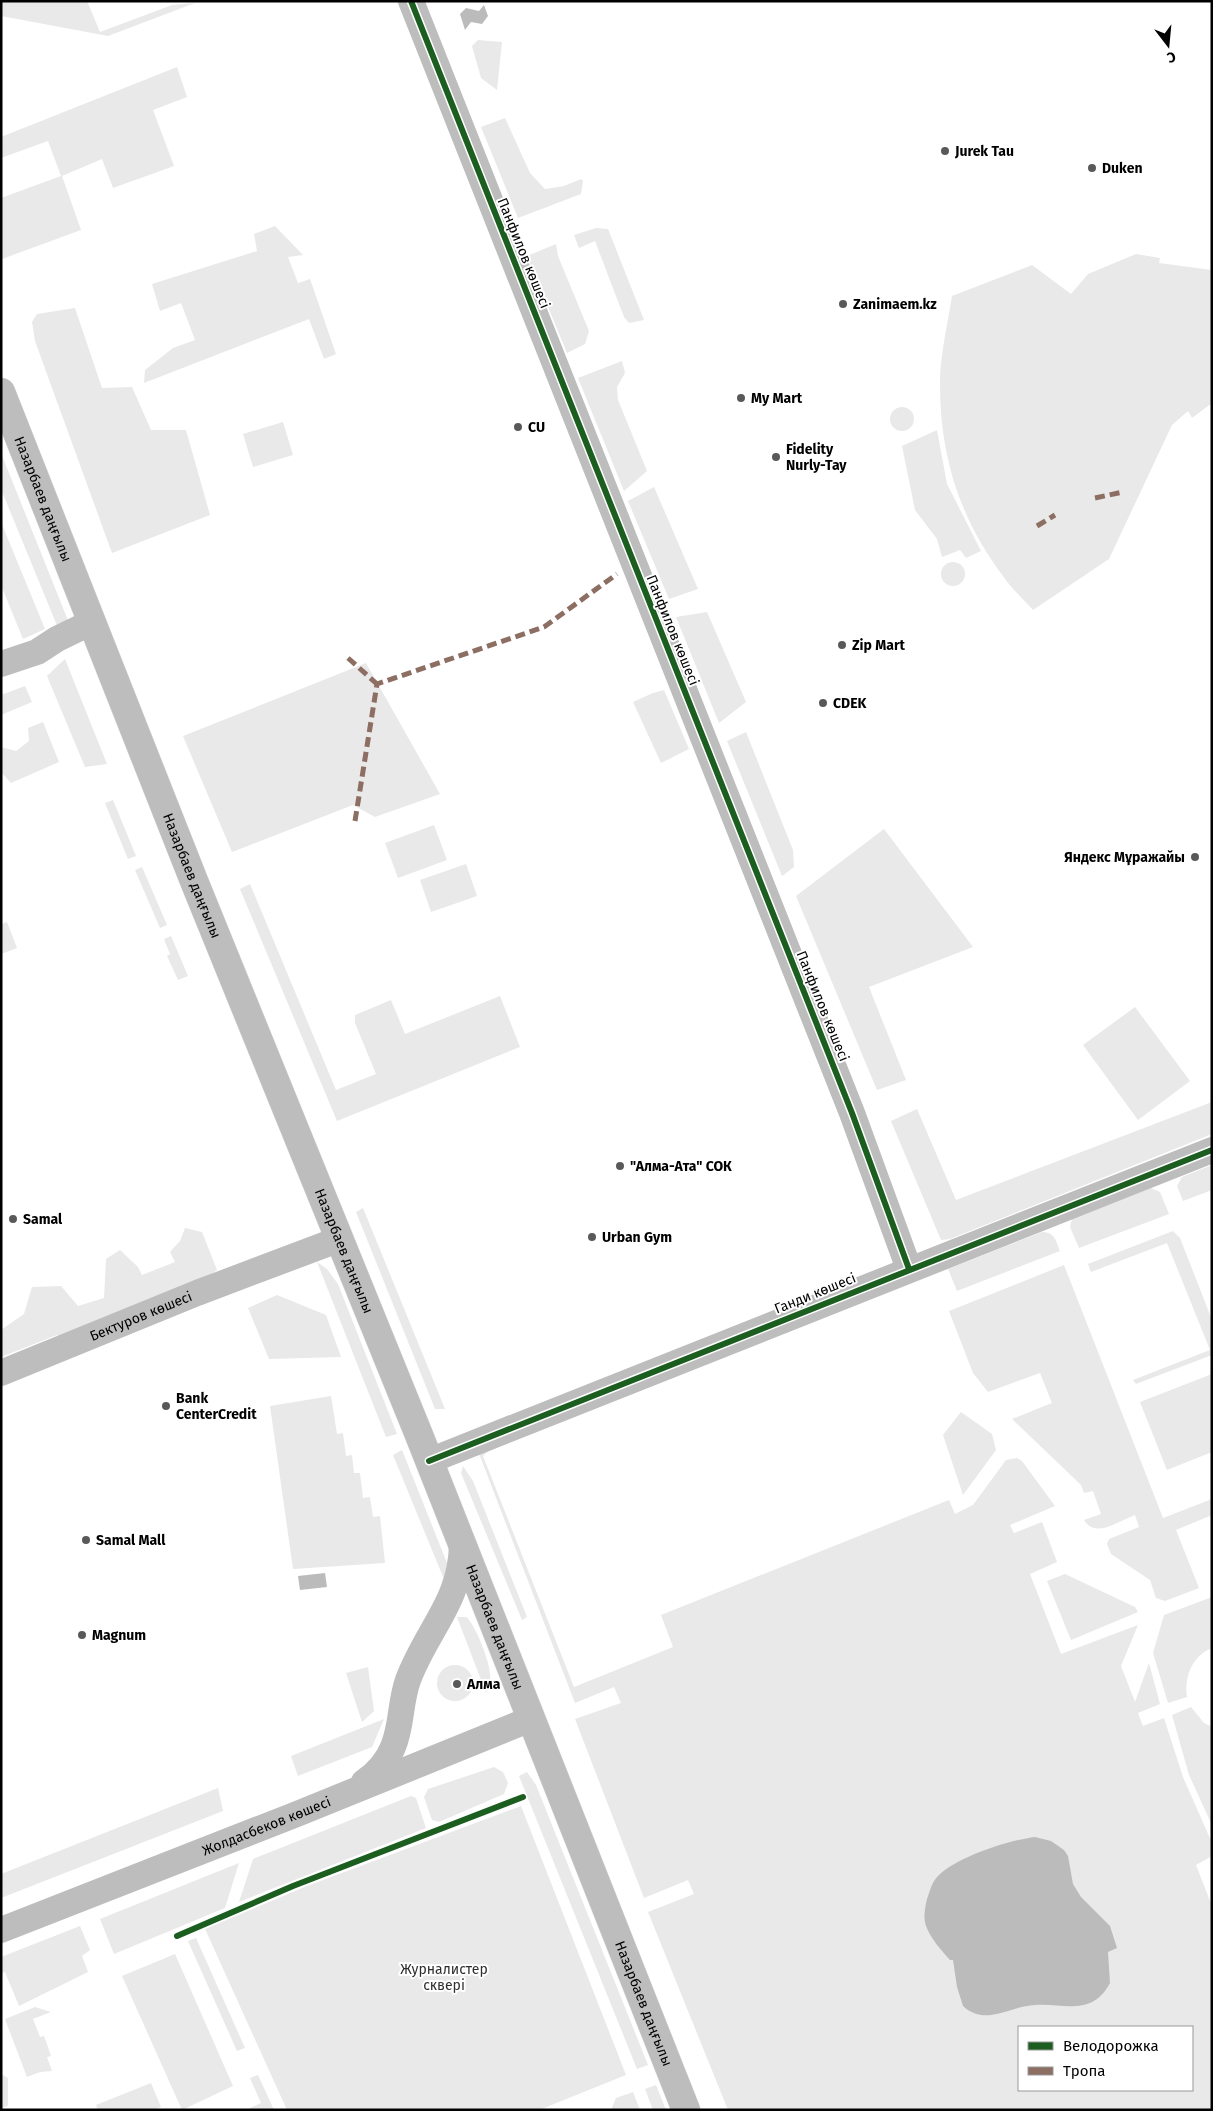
<svg xmlns="http://www.w3.org/2000/svg" width="1213" height="2111" viewBox="0 0 1213 2111" font-family="'Fira Sans',sans-serif">
	<style>
		.green { fill: #e9e9e9; fill-rule: evenodd }
		.water { fill: #bbb }
		.lines { fill: none; stroke-linecap: round; stroke-linejoin: round }
		.major-casing { stroke: #dbdbdb; stroke-width: 29 }
		.minor { stroke: #bdbdbd; stroke-width: 26 }
		.major { stroke: #bdbdbd; stroke-width: 28 }
		.quiet { stroke: #8d6e63; stroke-width: 5; stroke-dasharray: 10 5; stroke-linecap: butt }
		.cycleway-casing { stroke: #fff; stroke-width: 9 }
		.cycleway { stroke: #1b5e20; stroke-width: 6 }
		.poi-dot { fill: #595959; stroke: #fff; stroke-width: 2 }
		.labels { text-anchor: middle; stroke-width: 4; stroke-linejoin: round; paint-order: stroke }
		.poi-label { font-size: 14px; font-weight: bold; fill: #000; stroke: #fff; text-anchor: start }
		.street-label { font-size: 14px; fill: #000; stroke: #fff }
		.park-label { font-size: 14px; fill: #2e2e2e; stroke: #fff }
	</style>
	<rect width="100%" height="100%" fill="#fff"/>
	<g class="green">
		<path d="M1,1H87L100,32L172,5L195,3L108,36L1,16Z"/>
		<path d="M478,40L502,42L497,90L481,78L472,46Z"/>
		<path d="M177,67L187,97L153,110L174,166L113,188L102,159L62,176L81,230L2,259L1,198L61,176L48,141L1,158V137Z"/>
		<path d="M505,118L530,173L545,189L564,186L581,179L583,181L581,194L518,218L481,127Z"/>
		<path d="M275,226L303,255L288,257L298,283L310,279L336,354L324,359L309,319L144,383L145,370L173,348L195,340L181,303L160,311L152,284L257,251L254,234Z"/>
		<path d="M596,228L608,229L644,320L629,323L624,317L595,241L579,248L574,235Z"/>
		<path d="M556,244L558,256L589,331L585,344L567,353L527,256Z"/>
		<path d="M1136,254L1160,258L1159,263L1212,270V403L1192,418L1188,411L1172,425L1109,559L1033,610C1023,599 1011,588 1003,576C958,516 939,453 940,378C941,351 948,322 952,296L1032,265L1071,294L1088,274Z"/>
		<path d="M75,308L102,388L132,387L151,430H186L210,515L112,553L35,341L32,322L37,314Z"/>
		<path d="M622,361L625,373L617,387L618,400L647,471L624,491L578,378Z"/>
		<circle cx="902" cy="419" r="12"/>
		<path d="M283,422L293,455L253,467L243,434Z"/>
		<path d="M937,430L947,484L981,551L966,558L960,550L942,557L937,539L915,510L902,446Z"/>
		<path d="M1,453L69,623L58,628L1,489Z"/>
		<path d="M654,487L698,589L669,599L628,501Z"/>
		<path d="M1,522L45,629L23,639L1,585Z"/>
		<circle cx="953" cy="574" r="12"/>
		<path d="M707,612L746,702L719,723L676,617Z"/>
		<path d="M65,659L107,764L85,767L47,676Z"/>
		<path d="M366,663L440,794L375,817L353,805L232,852L183,736Z"/>
		<path d="M25,686L32,702L1,715V695Z"/>
		<path d="M664,690L689,749L661,763L633,702L653,693Z"/>
		<path d="M43,722L59,762L11,783L1,772V747L16,751L29,741L28,728Z"/>
		<path d="M746,732L793,850L794,867L782,876L727,741Z"/>
		<path d="M113,800L136,856L128,859L105,803Z"/>
		<path d="M434,825L447,860L398,878L385,843Z"/>
		<path d="M884,829L973,947L869,987L906,1080L877,1090L796,896Z"/>
		<path d="M466,864L477,896L431,912L420,880Z"/>
		<path d="M142,867L167,925L160,928L135,870Z"/>
		<path d="M250,884L336,1090L376,1074L355,1023V1015L391,1000L405,1034L500,996L520,1047L337,1121L240,889Z"/>
		<path d="M7,922L17,948L1,954V924Z"/>
		<path d="M171,936L188,976L178,980L167,956L170,954L164,939Z"/>
		<path d="M1135,1007L1190,1081L1138,1120L1083,1045Z"/>
		<path d="M1212,1102V1134L950,1239L941,1240L891,1121L917,1109L956,1200Z"/>
		<path d="M1212,1165V1190L1183,1201L1177,1186L1182,1177Z"/>
		<path d="M1151,1188L1160,1192L1169,1214L1079,1248L1070,1227L1072,1219Z"/>
		<path d="M363,1208L445,1409H435L356,1212Z"/>
		<path d="M185,1228L202,1232L217,1270L205,1279L64,1340L57,1335L1,1357V1330L24,1314L32,1287L61,1286L78,1306L104,1298L106,1259L120,1250L138,1267L142,1275L175,1262L170,1252L180,1241Z"/>
		<path d="M1173,1231L1180,1238L1212,1320V1355L1136,1384L1133,1380L1210,1350L1167,1243L1091,1272L1088,1264Z"/>
		<path d="M1042,1232C1055,1232 1056,1241 1060,1251L957,1291L948,1269Z"/>
		<path d="M317,1262L327,1269L338,1284L397,1434L386,1437Z"/>
		<path d="M1064,1265L1163,1518L1212,1499V1515L1176,1530L1199,1588L1165,1601L1156,1598L1150,1580L1111,1554L1107,1544L1109,1539L1139,1527L1135,1515C1119,1521 1095,1539 1084,1520L1101,1514L1093,1491L1084,1493L1081,1485L1012,1419L1052,1403L1040,1373L988,1392L973,1373L949,1311Z"/>
		<path d="M277,1295L326,1315L341,1357L269,1359L248,1308Z"/>
		<path d="M1212,1374V1452L1167,1470L1140,1402Z"/>
		<path d="M331,1396L337,1434L343,1433L346,1456L352,1455L354,1473H360L363,1498L370,1497L373,1517L380,1516L385,1563L293,1569L270,1406Z"/>
		<path d="M961,1412L992,1434L996,1450L963,1495L943,1435Z"/>
		<path d="M498,1442L483,1456L574,1687L673,1647L661,1615L949,1500L955,1514L973,1505L1006,1460L1017,1458L1022,1461L1055,1506L1010,1525L1014,1533L1042,1522L1057,1562L1030,1574L1061,1654L1138,1625L1121,1666L1135,1702L1149,1663L1160,1704L1138,1713L1143,1726L1164,1718L1183,1777L1212,1843V1856L1196,1865L1212,1906V2110H728L648,1912L694,1894L688,1880L644,1898L575,1719L621,1703L614,1687L575,1703L478,1451ZM1019,2027H1192V2090H1019Z"/>
		<path d="M402,1450L447,1563L446,1584L393,1455Z"/>
		<path d="M463,1466L473,1481L527,1617L522,1620L461,1473Z"/>
		<path d="M1065,1574L1135,1607L1138,1612L1071,1640L1047,1581Z"/>
		<path d="M1212,1597V1648C1192,1656 1184,1677 1187,1697L1168,1703L1153,1653L1164,1615Z"/>
		<path d="M457,1617H466C475,1623 490,1663 490,1674C491,1681 489,1687 486,1693Z"/>
		<circle cx="455" cy="1683" r="18"/>
		<path d="M368,1667L374,1711L362,1722L346,1673Z"/>
		<path d="M1191,1707L1204,1723L1212,1727V1825L1189,1775L1172,1715Z"/>
		<path d="M384,1719L372,1747L298,1776L291,1756Z"/>
		<path d="M494,1767L503,1772L508,1783L504,1794L439,1822L432,1820L424,1797L428,1789Z"/>
		<path d="M527,1772L536,1785L648,2065L637,2069L519,1776Z"/>
		<path d="M218,1788L223,1811L1,1898V1874Z"/>
		<path d="M411,1796L416,1798L426,1828L239,1902L253,1859Z"/>
		<path d="M521,1806L626,2075L539,2110H287L205,1929L307,1886Z"/>
		<path d="M239,1863L225,1908L114,1954L100,1919Z"/>
		<path d="M80,1926L90,1950L82,1956L88,1972L19,2006L5,1972L1,1973V1957Z"/>
		<path d="M196,1938L245,2048L237,2051L188,1941Z"/>
		<path d="M175,1954L233,2086L182,2110L122,1976Z"/>
		<path d="M35,2007L51,2012L33,2019L40,2037L44,2036L51,2056L47,2057L52,2071L40,2072L27,2077L5,2019Z"/>
		<path d="M1,2074L8,2078V2106L1,2108Z"/>
		<path d="M258,2075L274,2110H246L261,2103L250,2078Z"/>
		<path d="M151,2083L161,2107L154,2110H98L96,2105Z"/>
		<path d="M656,2085L666,2110H653L645,2089Z"/>
		<path d="M633,2092L640,2110H611L616,2098Z"/>
	</g>
	<g class="water">
		<path d="M484,5L488,16L482,24L471,22L465,30L460,14L466,8L479,11Z"/>
		<path d="M325,1573L327,1587L300,1590L298,1576Z"/>
		<path d="M1035,1837L1051,1841L1064,1850L1068,1856L1073,1884L1081,1897L1110,1926L1117,1948L1108,1952L1110,1983C1092,2017 1064,2003 1035,2005C1009,2006 986,2027 963,2006L957,1987L953,1960H950C941,1950 931,1939 926,1926C923,1917 925,1908 927,1899C930,1891 932,1881 939,1875C958,1857 1009,1840 1035,1837Z"/>
	</g>
	<g class="lines">
		<g class="major-casing">
			<g id="major">
				<path id="s3" d="M1,392L194,881L419,1435L686,2110"/>
			</g>
		</g>
		<g class="minor">
			<path d="M411,1L852,1113L909,1269"/>
			<path d="M1,664L37,652L57,639L92,622"/>
			<path id="s1" d="M1,1373L197,1293L340,1239"/>
			<path d="M429,1461L1212,1150"/>
			<path d="M364,1782C377,1773 387,1762 393,1747C402,1726 400,1702 408,1680C427,1629 461,1602 462,1544"/>
			<path id="s2" d="M1,1930L297,1814L531,1719"/>
		</g>
		<use href="#major" class="major"/>
		<g class="quiet">
			<path d="M1095,498L1123,492"/>
			<path d="M1037,526L1055,515"/>
			<path d="M348,658L377,684"/>
			<path d="M355,821L377,684L544,627L617,574"/>
		</g>
		<g class="cycleway-casing">
			<g id="cycleway">
				<path d="M411,1L852,1113L909,1269"/>
				<path d="M429,1461L1212,1150"/>
				<path d="M177,1936L293,1886L523,1797"/>
			</g>
		</g>
		<use href="#cycleway" class="cycleway"/>
	</g>
	<g class="poi-dot">
		<circle cx="945" cy="151" r="5"/>
		<circle cx="1092" cy="168" r="5"/>
		<circle cx="843" cy="304" r="5"/>
		<circle cx="741" cy="398" r="5"/>
		<circle cx="518" cy="427" r="5"/>
		<circle cx="776" cy="457" r="5"/>
		<circle cx="842" cy="645" r="5"/>
		<circle cx="823" cy="703" r="5"/>
		<circle cx="1195" cy="857" r="5"/>
		<circle cx="620" cy="1166" r="5"/>
		<circle cx="13" cy="1219" r="5"/>
		<circle cx="592" cy="1237" r="5"/>
		<circle cx="166" cy="1406" r="5"/>
		<circle cx="86" cy="1540" r="5"/>
		<circle cx="82" cy="1635" r="5"/>
		<circle cx="457" cy="1684" r="5"/>
	</g>
	<g class="labels">
		<g class="poi-label">
			<text x="955" y="156">Jurek Tau</text>
			<text x="1102" y="173">Duken</text>
			<text x="853" y="309">Zanimaem.kz</text>
			<text x="751" y="403">My Mart</text>
			<text x="528" y="432">CU</text>
			<text x="786" y="454">Fidelity<tspan x="786" dy="16">Nurly-Tay</tspan></text>
			<text x="852" y="650">Zip Mart</text>
			<text x="833" y="708">CDEK</text>
			<text x="1185" y="862" text-anchor="end">Яндекс Мұражайы</text>
			<text x="630" y="1171">"Алма-Ата" СОК</text>
			<text x="23" y="1224">Samal</text>
			<text x="602" y="1242">Urban Gym</text>
			<text x="176" y="1403">Bank<tspan x="176" dy="16">CenterCredit</tspan></text>
			<text x="96" y="1545">Samal Mall</text>
			<text x="92" y="1640">Magnum</text>
			<text x="467" y="1689">Алма</text>
		</g>
		<g class="street-label">
			<text transform="translate(524 253) rotate(68)" y="5">Панфилов көшесі</text>
			<text dy="5" stroke="none"><textPath href="#s3" startOffset="115">Назарбаев даңғылы</textPath></text>
			<text transform="translate(673 630) rotate(68)" y="5">Панфилов көшесі</text>
			<text dy="5" stroke="none"><textPath href="#s3" startOffset="520">Назарбаев даңғылы</textPath></text>
			<text transform="translate(823 1006) rotate(68)" y="5">Панфилов көшесі</text>
			<text dy="5" stroke="none"><textPath href="#s3" startOffset="925">Назарбаев даңғылы</textPath></text>
			<text transform="translate(815 1293) rotate(-22)" y="5">Ганди көшесі</text>
			<text dy="5" stroke="none"><textPath href="#s1" startOffset="151">Бектуров көшесі</textPath></text>
			<text dy="5" stroke="none"><textPath href="#s3" startOffset="1330">Назарбаев даңғылы</textPath></text>
			<text dy="5" stroke="none"><textPath href="#s2" startOffset="285">Жолдасбеков көшесі</textPath></text>
			<text dy="5" stroke="none"><textPath href="#s3" startOffset="1735">Назарбаев даңғылы</textPath></text>
		</g>
		<g class="park-label">
			<text x="444" y="1974">Журналиcтер<tspan x="444" dy="16">сквері</tspan></text>
		</g>
	</g>
	<rect width="1213" height="2111" fill="none" stroke="#000000" stroke-width="5"/>
	<rect x="1018" y="2026" width="175" height="65" fill="#ffffff" stroke="#999999"/>
	<rect x="1028" y="2042" width="25" height="8" fill="#1b5e20" stroke="#999999"/>
	<text x="1063" y="2051" font-size="15" fill="#000000">Велодорожка</text>
	<rect x="1028" y="2067" width="25" height="8" fill="#8d6e63" stroke="#999999"/>
	<text x="1063" y="2076" font-size="15" fill="#000000">Тропа</text>
	<g transform="translate(1168 45) rotate(164)" stroke="#ffffff" stroke-width="4" paint-order="stroke">
	<path d="M0-4L9 19L0 12L-9 19Z" fill="#000000"/>
	<text y="-8" font-size="14" font-weight="bold" text-anchor="middle" fill="#000000">С</text>
	</g>
</svg>
